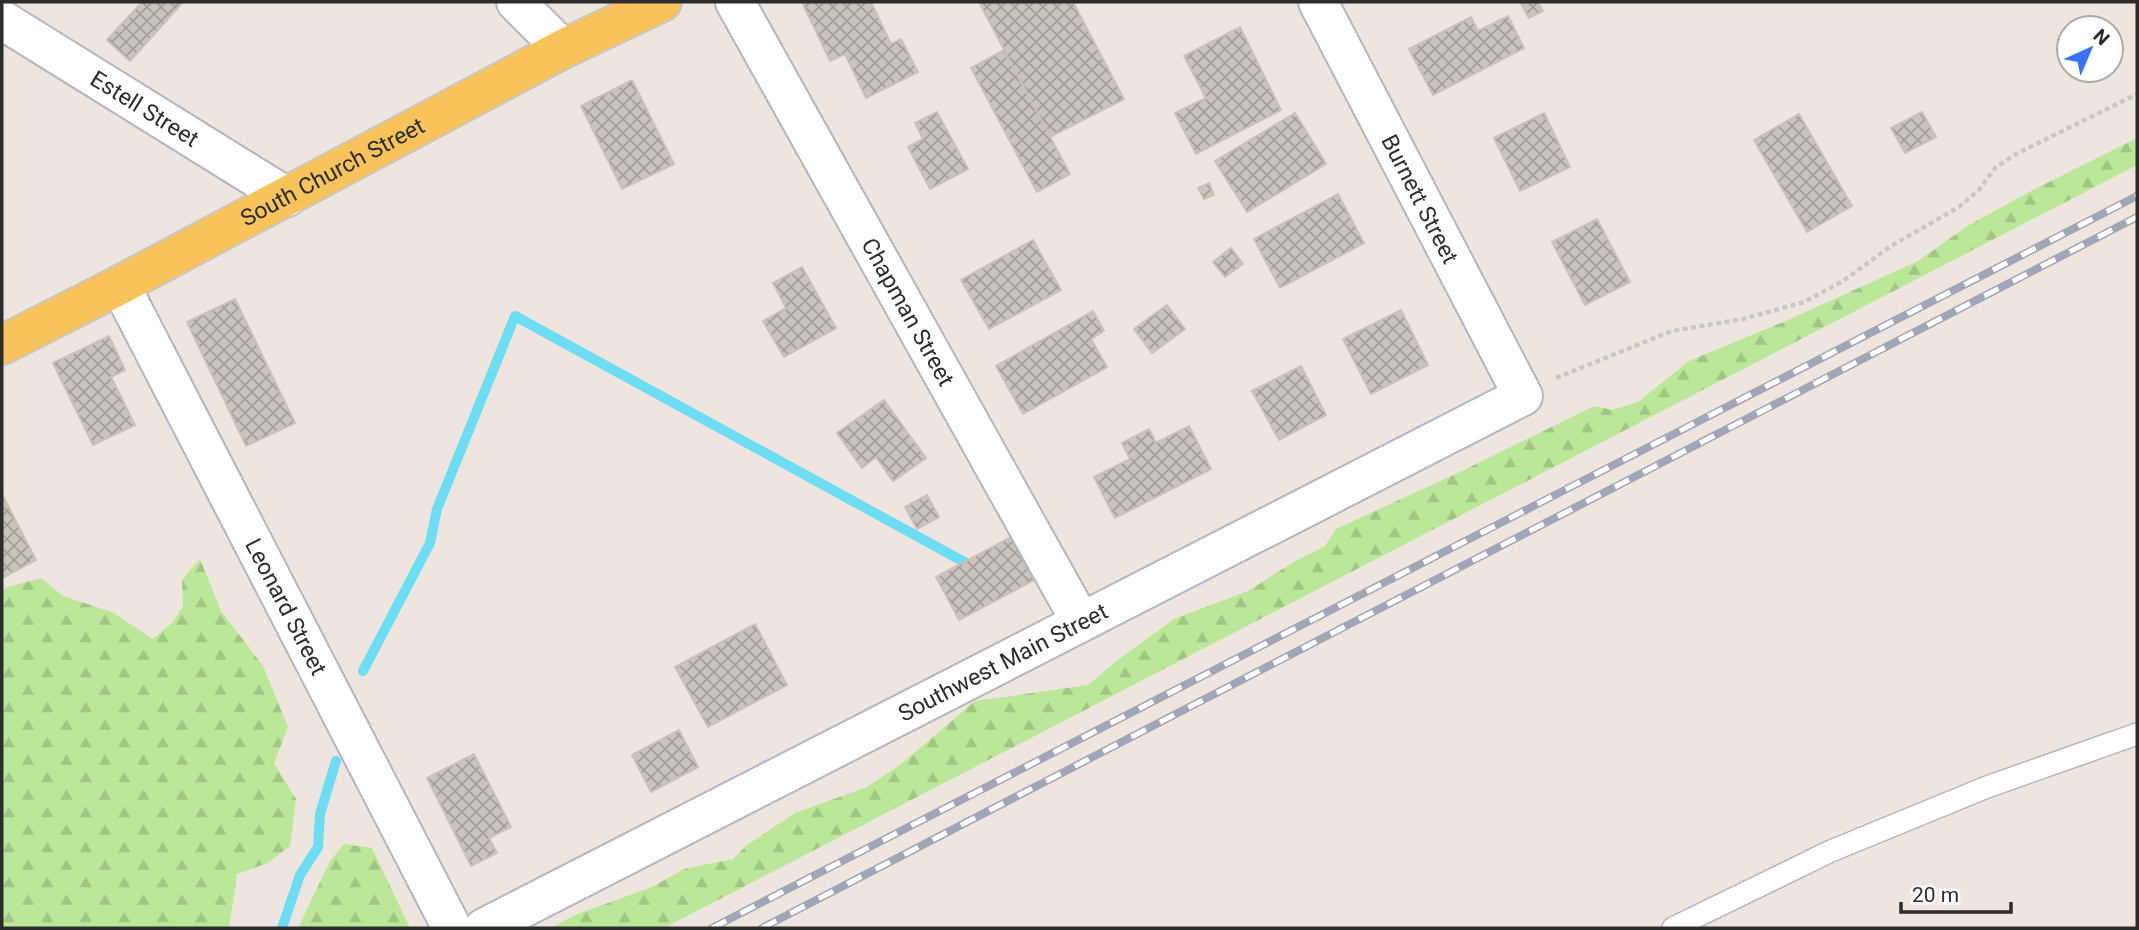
<svg xmlns="http://www.w3.org/2000/svg" width="2139" height="930" viewBox="0 0 2139 930" font-family="Roboto,sans-serif">
	<style>
		.forest { fill: url(#forest-firs) }
		.lines { fill: none; stroke-linecap: round; stroke-linejoin: round }
		.stream { stroke: #6dddf4; stroke-width: 10 }
		.building { fill: url(#building-cross-hatch); stroke: #cac1b7; stroke-width: 2 }
		.lane-casing { stroke: #b2b6c0; stroke-width: 24 }
		.street-casing { stroke: #b2b6c0; stroke-width: 42 }
		.primary-casing { stroke: #c8c8c8; stroke-width: 42 }
		.path { stroke: #c8c8c8; stroke-width: 4.5; stroke-dasharray: 5 3.5; stroke-linecap: butt }
		.lane { stroke: #fff; stroke-width: 21 }
		.street { stroke: #fff; stroke-width: 38 }
		.primary { stroke: #f7c35a; stroke-width: 38 }
		.rail-casing { stroke: #a0a6b7; stroke-width: 8 }
		.rail { stroke: #fff; stroke-width: 5; stroke-dasharray: 16; stroke-linecap: butt }
		.labels { text-anchor: middle; stroke-width: 7; stroke-linejoin: round; paint-order: stroke }
		.street-label { font-size: 23px; fill: #2c2c2c; stroke: #fff }
	</style>
	<defs>
		<pattern id="forest-firs" width="22" height="20" patternUnits="userSpaceOnUse" patternTransform="scale(1.75)"><rect width="22" height="20" fill="#bbe798"/><path d="M5 1l3.5 6h-7zM16 11l3.5 6h-7z" fill="#a1c683"/></pattern>
		<pattern id="building-cross-hatch" width="8" height="8" patternUnits="userSpaceOnUse" patternTransform="scale(1.75)"><rect width="8" height="8" fill="#c9c4bc"/><path d="M0 0l8 8M0 8l8-8" fill="none" stroke="#a39f99"/></pattern>
	</defs>
	<rect width="100%" height="100%" fill="#eee6de"/>
	<g class="forest">
		<path d="M2137,138V165L664,928H551L575,915L652,887L684,869L733,859L747,845L795,813L867,787L900,765L975,701L1088,685L1118,660L1174,619L1248,591L1297,560L1325,546L1336,529L1464,470L1594,406L1612,410L1638,402L1689,361L1788,320L1918,261L1969,225L2033,190Z"/>
		<path d="M200,559L221,611L263,666L288,727L274,763L296,799L290,846L268,863L237,874L229,928H2V591L8,587L41,578L63,596L112,612L153,639L172,623L183,606L182,580Z"/>
		<path d="M344,844L372,848L410,928H298L330,861Z"/>
	</g>
	<g class="lines">
		<g class="stream">
			<path d="M363,671L430,543L437,509L515,316L977,569"/>
			<path d="M282,928L300,875L318,847L320,814L336,761"/>
		</g>
	</g>
	<g class="building">
		<path d="M142,2H183L130,61L107,40Z"/>
		<path d="M802,2H871L891,44L901,39L918,72L866,98L845,54L830,61Z"/>
		<path d="M979,2H1073L1124,99L1050,137Z"/>
		<path d="M1520,2H1538L1543,11L1529,18Z"/>
		<path d="M1508,16L1524,48L1433,95L1409,49L1471,17L1478,31Z"/>
		<path d="M1240,27L1281,110L1196,154L1175,113L1206,98L1184,56Z"/>
		<path d="M1004,50L1070,174L1037,192L971,68Z"/>
		<path d="M632,80L674,164L622,189L581,106Z"/>
		<path d="M937,112L968,169L930,189L908,147L923,139L915,123Z"/>
		<path d="M1922,112L1936,137L1905,153L1891,128Z"/>
		<path d="M1295,113L1326,164L1247,212L1215,161Z"/>
		<path d="M1544,113L1570,167L1520,191L1494,138Z"/>
		<path d="M1799,114L1852,206L1807,232L1754,140Z"/>
		<path d="M1209,183L1214,195L1204,199L1198,188Z"/>
		<path d="M1338,194L1364,243L1280,288L1254,239Z"/>
		<path d="M1597,219L1630,282L1585,305L1552,242Z"/>
		<path d="M1033,240L1061,290L989,329L961,280Z"/>
		<path d="M1231,248L1243,264L1225,277L1213,262Z"/>
		<path d="M802,267L836,328L784,357L763,321L786,308L773,283Z"/>
		<path d="M235,299L295,423L246,446L187,322Z"/>
		<path d="M1167,305L1185,329L1152,353L1134,329Z"/>
		<path d="M1401,310L1428,365L1371,394L1343,339Z"/>
		<path d="M1093,311L1104,331L1091,339L1107,367L1023,414L996,366Z"/>
		<path d="M109,336L125,370L111,377L135,425L93,445L53,363Z"/>
		<path d="M1301,366L1326,415L1279,440L1252,391Z"/>
		<path d="M884,400L926,458L893,481L876,457L862,468L837,433Z"/>
		<path d="M1189,426L1211,469L1115,518L1094,477L1130,459L1122,443L1149,429L1156,443Z"/>
		<path d="M2,494L36,560L2,578Z"/>
		<path d="M927,495L939,517L917,529L905,507Z"/>
		<path d="M1011,537L1034,580L959,620L936,577Z"/>
		<path d="M755,624L787,685L708,727L675,667Z"/>
		<path d="M679,730L698,767L651,792L632,755Z"/>
		<path d="M474,754L511,827L489,838L497,853L471,866L427,778Z"/>
	</g>
	<g class="lines">
		<g class="lane-casing">
			<path id="lane" d="M1673,928L1831,851L1987,787L2137,734"/>
		</g>
		<g class="street-casing">
			<g id="street">
				<path d="M516,2L563,49"/>
				<path id="s1" d="M735,2L1081,622"/>
				<path id="s2" d="M2,20L287,197"/>
				<path id="s3" d="M120,285L452,928"/>
				<path id="s4" d="M484,928L1523,396L1318,2"/>
			</g>
		</g>
		<g class="primary-casing">
			<g id="primary">
				<path id="s5" d="M2,345L120,285L563,49L662,2"/>
			</g>
		</g>
		<path class="path" d="M1556,378L1672,331L1743,319L1804,302L1843,281L1891,246L1959,207L1979,190L1995,168L2016,154L2137,94"/>
		<use href="#lane" class="lane"/>
		<use href="#street" class="street"/>
		<use href="#primary" class="primary"/>
		<g class="rail-casing">
			<g id="rail">
				<path d="M712,928L2137,196"/>
				<path d="M762,928L2137,217"/>
			</g>
		</g>
		<use href="#rail" class="rail"/>
	</g>
	<g class="labels">
		<g class="street-label">
			<text dy="8" stroke="none"><textPath href="#s2" startOffset="168">Estell Street</textPath></text>
			<text dy="8" stroke="none"><textPath href="#s5" startOffset="373">South Church Street</textPath></text>
			<text transform="translate(1420 199) rotate(63)" y="8">Burnett Street</text>
			<text dy="8" stroke="none"><textPath href="#s1" startOffset="355">Chapman Street</textPath></text>
			<text dy="8" stroke="none"><textPath href="#s3" startOffset="362">Leonard Street</textPath></text>
			<text dy="8" stroke="none"><textPath href="#s4" startOffset="583">Southwest Main Street</textPath></text>
		</g>
	</g>
	<rect width="2139" height="930" fill="none" stroke="#2c2c2c" stroke-width="7"/>
	<g transform="translate(2090 49) rotate(44)"><circle r="33" fill="#ffffff" stroke="#ababab" stroke-width="2"/>
	<path d="M0-5L12 26L0 18L-12 26Z" fill="#3a72ff"/>
	<text y="-10" font-size="19" font-weight="bold" text-anchor="middle" fill="#2c2c2c">N</text>
	</g>
	<path d="M1901 902v10h110v-10" fill="none" stroke="#2c2c2c" stroke-width="3.5"/>
	<text x="1912" y="902" font-size="21" fill="#2c2c2c" stroke="#ffffff" stroke-width="5" paint-order="stroke">20 m</text>
</svg>
